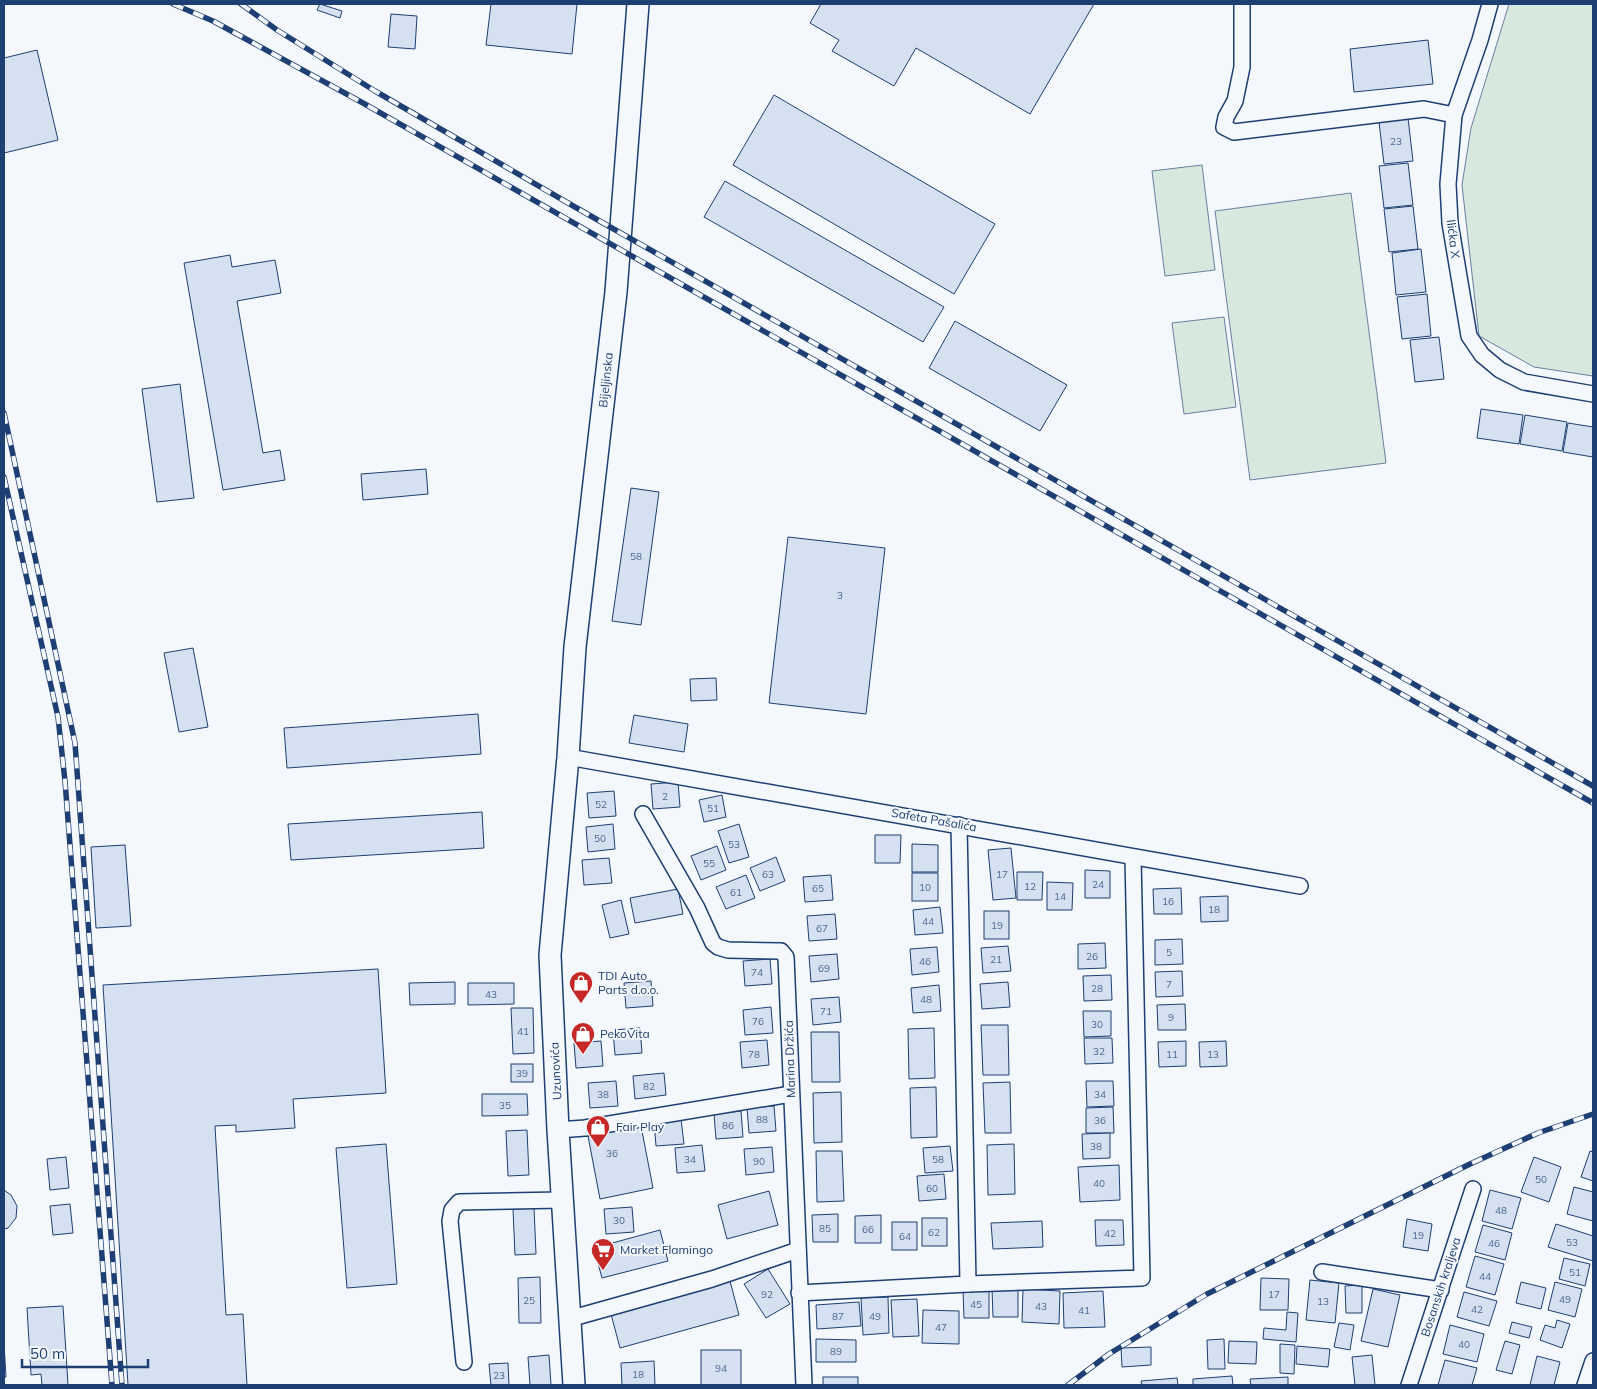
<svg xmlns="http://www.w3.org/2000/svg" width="1597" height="1389" viewBox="0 0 1597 1389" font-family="Mulish,sans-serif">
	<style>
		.green { fill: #d7e8df; stroke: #687fa3 }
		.building { fill: #d5e0f0; stroke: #1d3f73 }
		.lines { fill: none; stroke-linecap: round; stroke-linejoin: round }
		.street-casing { stroke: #1d3f73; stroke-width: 18 }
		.secondary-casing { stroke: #1d3f73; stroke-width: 24 }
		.street { stroke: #f4f7fb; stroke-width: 15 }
		.secondary { stroke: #f4f7fb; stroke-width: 21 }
		.rail-casing { stroke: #1d3f73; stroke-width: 5.5 }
		.rail { stroke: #f4f7fb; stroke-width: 4; stroke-dasharray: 11; stroke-linecap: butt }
		.labels { text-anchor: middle; stroke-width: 4; stroke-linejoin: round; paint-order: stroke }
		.number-label { font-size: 10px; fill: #4b6792 }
		.street-label { font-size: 12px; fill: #1d3f73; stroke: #f4f7fb }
		.poi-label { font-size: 12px; fill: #1d3f73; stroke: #f4f7fb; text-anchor: start }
	</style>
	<rect width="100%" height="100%" fill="#f4f7fb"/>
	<g class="green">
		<path d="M1509,4H1593V376L1534,367L1479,336L1462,185L1471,128Z"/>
		<path d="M1202,165L1215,270L1165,276L1152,171Z"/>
		<path d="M1351,193L1386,463L1250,480L1215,211Z"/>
		<path d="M1224,317L1236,407L1184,414L1172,323Z"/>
	</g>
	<g class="building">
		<path d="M320,4L342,11L340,18L317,10Z"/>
		<path d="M491,4H577L572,54L486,45Z"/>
		<path d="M821,4H1094L1030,114L916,48L894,86L832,51L839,40L810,23Z"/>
		<path d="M391,14L417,16L415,49L388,47Z"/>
		<path d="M1428,40L1433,84L1354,92L1350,49Z"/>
		<path d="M37,50L58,140L4,153V58Z"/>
		<path d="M774,95L995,224L954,294L733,165Z"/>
		<path d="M1408,118L1413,161L1384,164L1379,122Z"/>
		<path d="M1408,163L1413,205L1384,208L1379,166Z"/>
		<path d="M725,181L944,307L923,342L704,217Z"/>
		<path d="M1413,206L1418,249L1389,252L1384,209Z"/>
		<path d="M1421,249L1426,292L1396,295L1392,253Z"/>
		<path d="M230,255L232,267L275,260L281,293L237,301L263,453L280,450L285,480L223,490L184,263Z"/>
		<path d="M1427,294L1431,336L1402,339L1397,297Z"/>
		<path d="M955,321L1067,385L1040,431L929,368Z"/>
		<path d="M1439,337L1444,379L1415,382L1410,340Z"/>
		<path d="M180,384L194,498L157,502L142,389Z"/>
		<path d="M1481,409L1523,415L1519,444L1477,438Z"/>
		<path d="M1525,415L1567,422L1562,451L1520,444Z"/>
		<path d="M1568,423L1593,427V457L1563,452Z"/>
		<path d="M426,469L428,494L363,500L361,474Z"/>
		<path d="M631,488L659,492L641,625L612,621Z"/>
		<path d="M788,537L885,548L866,714L769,703Z"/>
		<path d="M193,648L208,727L179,732L164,653Z"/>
		<path d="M716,678L717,700L691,701L690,679Z"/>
		<path d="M478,714L481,754L287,768L284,728Z"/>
		<path d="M634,715L688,724L684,752L629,743Z"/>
		<path d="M678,782L680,807L653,809L651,784Z"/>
		<path d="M614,791L616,816L589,818L587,793Z"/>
		<path d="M722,795L726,817L704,822L699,800Z"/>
		<path d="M482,812L484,848L291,860L288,824Z"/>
		<path d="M613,824L615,849L588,852L586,827Z"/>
		<path d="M739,824L749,857L729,863L718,831Z"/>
		<path d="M875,835H901L900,863H875Z"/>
		<path d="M912,844L938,845V872H912Z"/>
		<path d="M125,845L131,926L96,928L91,847Z"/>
		<path d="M717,846L726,870L701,880L691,856Z"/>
		<path d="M1011,848L1016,898L993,900L988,850Z"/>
		<path d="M776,857L785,881L760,891L750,868Z"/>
		<path d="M609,858L612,883L584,885L582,860Z"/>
		<path d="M1085,870L1110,871V898H1085Z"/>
		<path d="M1017,872H1043L1042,900H1017Z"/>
		<rect x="912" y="873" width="26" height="28"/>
		<path d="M746,875L755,898L726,909L716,887Z"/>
		<path d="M831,875L833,900L805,902L803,877Z"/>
		<path d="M1047,882L1073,883L1072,910H1047Z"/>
		<path d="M1181,888L1182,914H1154L1153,889Z"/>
		<path d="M678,889L683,914L635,923L630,898Z"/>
		<path d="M1228,896V921L1201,922L1200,897Z"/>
		<path d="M621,900L629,934L610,938L602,905Z"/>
		<path d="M940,907L943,933L915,935L913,910Z"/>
		<rect x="984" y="911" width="25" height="28"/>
		<path d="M835,914L837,939L809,941L807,916Z"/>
		<path d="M1182,939L1183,964L1155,965V940Z"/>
		<path d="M1105,943L1106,968L1078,969V944Z"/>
		<path d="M1008,946L1011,971L983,973L981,948Z"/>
		<path d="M937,947L939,972L912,975L910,949Z"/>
		<path d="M837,954L839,979L811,982L809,956Z"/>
		<path d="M770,959L772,984L745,986L743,961Z"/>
		<path d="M378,969L386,1093L293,1099L295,1128L236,1132V1125L215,1126L226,1315L243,1314L247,1385H128L103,985Z"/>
		<path d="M1182,971L1183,996L1156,997L1155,972Z"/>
		<path d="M1111,975L1112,1000L1084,1001L1083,976Z"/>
		<path d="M651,981L653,1006L626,1008L624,983Z"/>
		<path d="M455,982V1004L410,1005L409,983Z"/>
		<path d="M1008,982L1010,1007L982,1009L980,984Z"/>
		<path d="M468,983H514V1004L468,1005Z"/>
		<path d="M939,985L941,1011L913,1013L911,988Z"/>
		<path d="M839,997L841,1022L813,1025L811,999Z"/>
		<path d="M1185,1004L1186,1030H1158L1157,1005Z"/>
		<path d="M771,1007L773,1033L745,1035L743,1010Z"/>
		<path d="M511,1008H533L534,1053L513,1054Z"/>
		<path d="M1083,1011H1111V1036L1084,1037Z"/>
		<path d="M981,1025H1008L1009,1075H983Z"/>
		<path d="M640,1028L642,1053L615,1055L613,1030Z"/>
		<path d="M934,1028L935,1078L909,1079L908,1029Z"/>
		<path d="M811,1032H839L840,1082H812Z"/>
		<path d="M1084,1038H1112L1113,1063L1085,1064Z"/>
		<path d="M767,1040L769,1065L742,1068L740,1042Z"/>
		<path d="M601,1041L603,1066L576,1068L574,1043Z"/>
		<path d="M1186,1041V1066L1159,1067L1158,1042Z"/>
		<path d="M1226,1041L1227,1066L1200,1067L1199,1042Z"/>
		<rect x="511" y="1064" width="22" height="18"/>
		<path d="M664,1073L666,1095L635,1099L633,1076Z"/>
		<path d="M616,1081L618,1106L590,1108L588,1083Z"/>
		<path d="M1086,1081H1113L1114,1106L1087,1107Z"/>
		<path d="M1010,1082L1011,1133H985L983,1083Z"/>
		<path d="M936,1087L937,1137L911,1138L910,1088Z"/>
		<path d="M841,1092L842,1142L814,1143L813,1093Z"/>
		<path d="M482,1094H527L528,1115L482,1116Z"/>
		<path d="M774,1106L776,1131L749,1133L747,1108Z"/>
		<path d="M1113,1107L1114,1133H1086V1108Z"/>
		<path d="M741,1111L743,1137L716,1139L714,1114Z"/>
		<path d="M681,1119L684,1144L656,1146L654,1121Z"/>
		<path d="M641,1126L653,1188L600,1199L588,1136Z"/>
		<path d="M527,1130L529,1175L508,1176L506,1131Z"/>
		<path d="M1110,1133V1158L1083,1159L1082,1134Z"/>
		<path d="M386,1144L397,1284L347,1288L336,1148Z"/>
		<path d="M1014,1144L1015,1194L988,1195L987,1145Z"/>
		<path d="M702,1145L705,1171L677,1173L675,1148Z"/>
		<path d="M950,1146L953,1171L925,1173L923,1148Z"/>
		<path d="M772,1147L774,1172L746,1175L744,1149Z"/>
		<path d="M816,1151H842L844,1201L817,1202Z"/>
		<path d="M1590,1151L1593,1152V1181L1581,1177Z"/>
		<path d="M66,1157L69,1188L50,1190L47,1159Z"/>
		<path d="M1534,1157L1561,1167L1549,1202L1521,1192Z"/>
		<path d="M1119,1165L1120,1200L1080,1202L1078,1167Z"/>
		<path d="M944,1174L946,1199L919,1201L917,1176Z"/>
		<path d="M1574,1187L1593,1192V1221L1567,1214Z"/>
		<path d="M4,1190L11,1195L17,1206L16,1218L8,1228L4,1229Z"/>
		<path d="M1490,1190L1521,1198L1512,1229L1482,1221Z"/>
		<path d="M769,1191L778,1225L727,1239L718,1205Z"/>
		<path d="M70,1204L73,1233L53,1235L50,1206Z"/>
		<path d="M632,1207L634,1232L606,1234L604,1209Z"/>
		<path d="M534,1208L536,1254L515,1255L513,1209Z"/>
		<path d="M838,1214V1242H813L812,1215Z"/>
		<path d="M881,1215V1243H855V1216Z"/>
		<rect x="922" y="1218" width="25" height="28"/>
		<path d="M1407,1219L1432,1224L1428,1251L1403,1247Z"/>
		<path d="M1095,1220H1123L1124,1245L1096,1246Z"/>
		<path d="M1042,1221L1043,1247L993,1249L991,1223Z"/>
		<rect x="892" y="1222" width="25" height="28"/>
		<path d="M1556,1224L1593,1236V1261L1548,1247Z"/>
		<path d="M1483,1225L1512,1233L1505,1260L1475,1252Z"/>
		<path d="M660,1230L668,1261L602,1278L594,1248Z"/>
		<path d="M1475,1256L1504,1264L1495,1295L1466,1287Z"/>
		<path d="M1564,1258L1590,1264L1585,1286L1559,1279Z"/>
		<path d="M768,1269L790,1304L766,1318L744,1284Z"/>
		<path d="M540,1277L541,1323H519L518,1278Z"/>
		<path d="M1261,1278L1289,1279L1288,1310H1260Z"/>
		<path d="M1310,1280L1339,1283L1335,1323L1306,1320Z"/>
		<path d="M730,1281L739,1315L620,1348L611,1314Z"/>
		<path d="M1521,1282L1546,1288L1541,1309L1516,1303Z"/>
		<path d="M1555,1282L1582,1289L1575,1317L1548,1310Z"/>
		<path d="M1362,1285V1313H1346L1345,1286Z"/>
		<path d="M992,1289H1018V1317H993Z"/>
		<path d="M1023,1289L1060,1291L1059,1324L1022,1322Z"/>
		<path d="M1373,1289L1400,1295L1388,1347L1361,1341Z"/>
		<path d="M963,1290H989V1318H964Z"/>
		<path d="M1103,1291L1105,1327L1064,1328L1063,1293Z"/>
		<path d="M1464,1292L1497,1301L1489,1326L1457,1317Z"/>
		<path d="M888,1297L889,1333L863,1335L861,1298Z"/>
		<path d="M917,1299L919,1336L893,1337L891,1300Z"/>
		<path d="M859,1302L861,1326L817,1329L816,1305Z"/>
		<path d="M63,1306L68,1385H42L41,1374L31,1375L27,1308Z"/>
		<path d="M923,1310L959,1311V1344L922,1343Z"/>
		<path d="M1287,1312L1298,1313L1296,1342L1263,1339L1264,1328L1286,1330Z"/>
		<path d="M1557,1320L1570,1324L1562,1348L1540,1340L1545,1325L1555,1328Z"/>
		<path d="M1512,1322L1532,1327L1529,1338L1509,1333Z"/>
		<path d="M1339,1323L1354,1325L1350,1350L1334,1347Z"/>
		<path d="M1450,1325L1484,1334L1477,1362L1443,1354Z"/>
		<path d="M816,1339L856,1340V1362H816Z"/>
		<path d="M1224,1339L1225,1369H1208L1207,1340Z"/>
		<path d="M1229,1341L1257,1342L1256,1364L1228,1363Z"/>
		<path d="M1505,1341L1520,1345L1512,1374L1496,1370Z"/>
		<path d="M4,1343L6,1377H4Z"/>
		<path d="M1280,1344L1295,1345L1294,1374L1280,1373Z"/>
		<path d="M1297,1346L1330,1349L1328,1367L1296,1364Z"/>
		<path d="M1151,1347V1365L1122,1367L1121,1348Z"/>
		<rect x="701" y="1350" width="40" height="35"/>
		<path d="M549,1355L551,1385H530L528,1357Z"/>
		<path d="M1372,1355L1375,1385H1355L1352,1357Z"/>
		<path d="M1537,1356L1560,1362L1554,1385H1530Z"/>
		<path d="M1445,1360L1477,1368L1472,1385H1438Z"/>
		<path d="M654,1361L655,1385H622L621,1363Z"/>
		<path d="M508,1363L509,1385H491L489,1364Z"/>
		<path d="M1232,1376L1233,1385H1193V1379Z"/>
		<rect x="823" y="1377" width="35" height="8"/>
		<path d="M1288,1377V1385H1251L1250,1379Z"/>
		<path d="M1177,1378L1178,1385H1142L1141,1381Z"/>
	</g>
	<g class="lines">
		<g class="street-casing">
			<g id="street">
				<path d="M1242,4V67L1235,101L1226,117L1224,127L1234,132L1424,109L1454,115"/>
				<path d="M1490,4L1480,40L1454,115L1448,184L1450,223L1469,336L1482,355L1500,370L1524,382L1593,394"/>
				<path d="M568,757L1300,886"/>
				<path d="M643,814L697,908L713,943L718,947L728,950L781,951L786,957L804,1385"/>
				<path d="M558,1130L585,1128L791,1094"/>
				<path d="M1322,1272L1441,1290"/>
				<path d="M968,1284L1142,1278L1133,857"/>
				<path d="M799,1293L968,1284L959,825"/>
				<path d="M569,1319L712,1279L798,1250"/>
				<path d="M464,1362L450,1221L452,1210L459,1202L562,1200"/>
				<path d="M1409,1385L1473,1189"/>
				<path d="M1585,1385L1593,1361"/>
			</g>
		</g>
		<g class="secondary-casing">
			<path id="secondary" d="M574,1385L558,1130L550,955L568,757L575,647L616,292L638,4"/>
		</g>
		<use href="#street" class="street"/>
		<use href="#secondary" class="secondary"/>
		<g class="rail-casing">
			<g id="rail">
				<path d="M173,4L213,21L363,103L1593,803"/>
				<path d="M241,4L277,30L375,91L575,207L1593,786"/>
				<path d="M4,413L75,743L122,1385"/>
				<path d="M4,477L58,717L65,781L112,1385"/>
				<path d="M1068,1385L1109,1354L1207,1294L1470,1164L1538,1133L1593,1114"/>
			</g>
		</g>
		<use href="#rail" class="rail"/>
	</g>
	<defs>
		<g id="shop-pin" transform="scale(1.25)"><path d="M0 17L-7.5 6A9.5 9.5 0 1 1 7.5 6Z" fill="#c62828" stroke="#f4f7fb"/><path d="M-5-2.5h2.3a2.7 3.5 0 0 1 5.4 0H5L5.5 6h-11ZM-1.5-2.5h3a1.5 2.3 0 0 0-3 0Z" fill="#fff"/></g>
		<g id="supermarket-pin" transform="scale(1.25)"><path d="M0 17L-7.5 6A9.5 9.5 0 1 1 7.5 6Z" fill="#c62828" stroke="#f4f7fb"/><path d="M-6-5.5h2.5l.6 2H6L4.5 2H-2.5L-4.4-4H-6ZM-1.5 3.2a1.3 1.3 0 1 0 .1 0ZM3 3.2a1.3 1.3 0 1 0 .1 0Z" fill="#fff"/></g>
	</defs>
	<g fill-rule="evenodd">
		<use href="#shop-pin" x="581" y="983"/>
		<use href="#shop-pin" x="583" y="1034"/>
		<use href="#shop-pin" x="598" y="1127"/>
		<use href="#supermarket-pin" x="603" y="1250"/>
	</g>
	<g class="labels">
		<g class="number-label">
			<text x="1396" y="145">23</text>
			<text x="636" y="560">58</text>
			<text x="840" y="599">3</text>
			<text x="665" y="800">2</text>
			<text x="601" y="808">52</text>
			<text x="713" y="812">51</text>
			<text x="600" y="842">50</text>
			<text x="734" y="848">53</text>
			<text x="709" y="867">55</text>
			<text x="768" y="878">63</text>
			<text x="1002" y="878">17</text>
			<text x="1098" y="888">24</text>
			<text x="1030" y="890">12</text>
			<text x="925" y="891">10</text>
			<text x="818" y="892">65</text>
			<text x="736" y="896">61</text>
			<text x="1060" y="900">14</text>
			<text x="1168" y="905">16</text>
			<text x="1214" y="913">18</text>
			<text x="928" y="925">44</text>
			<text x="997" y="929">19</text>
			<text x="822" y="932">67</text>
			<text x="1169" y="956">5</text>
			<text x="1092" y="960">26</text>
			<text x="996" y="963">21</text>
			<text x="925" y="965">46</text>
			<text x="824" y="972">69</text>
			<text x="757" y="976">74</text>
			<text x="1169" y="988">7</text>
			<text x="1097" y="992">28</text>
			<text x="491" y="998">43</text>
			<text x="926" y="1003">48</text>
			<text x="826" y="1015">71</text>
			<text x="1171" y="1021">9</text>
			<text x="758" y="1025">76</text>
			<text x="1097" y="1028">30</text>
			<text x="523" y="1035">41</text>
			<text x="1099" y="1055">32</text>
			<text x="754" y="1058">78</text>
			<text x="1172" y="1058">11</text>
			<text x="1213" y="1058">13</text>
			<text x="522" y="1077">39</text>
			<text x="649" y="1090">82</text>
			<text x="603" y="1098">38</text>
			<text x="1100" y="1098">34</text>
			<text x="505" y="1109">35</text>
			<text x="762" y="1123">88</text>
			<text x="1100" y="1124">36</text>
			<text x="728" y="1129">86</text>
			<text x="1096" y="1150">38</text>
			<text x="612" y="1157">36</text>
			<text x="690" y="1163">34</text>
			<text x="938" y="1163">58</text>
			<text x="759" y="1165">90</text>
			<text x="1541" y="1183">50</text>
			<text x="1099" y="1187">40</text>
			<text x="932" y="1192">60</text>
			<text x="1501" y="1214">48</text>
			<text x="619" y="1224">30</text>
			<text x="825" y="1232">85</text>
			<text x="868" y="1233">66</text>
			<text x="934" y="1236">62</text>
			<text x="1110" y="1237">42</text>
			<text x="1418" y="1239">19</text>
			<text x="905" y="1240">64</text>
			<text x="1572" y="1246">53</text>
			<text x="1494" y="1247">46</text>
			<text x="1575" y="1276">51</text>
			<text x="1485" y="1280">44</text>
			<text x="767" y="1298">92</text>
			<text x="1274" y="1298">17</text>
			<text x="1565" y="1303">49</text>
			<text x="529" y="1304">25</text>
			<text x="1323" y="1305">13</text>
			<text x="976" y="1308">45</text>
			<text x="1041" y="1310">43</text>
			<text x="1477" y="1313">42</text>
			<text x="1084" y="1314">41</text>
			<text x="838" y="1320">87</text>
			<text x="875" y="1320">49</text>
			<text x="941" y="1331">47</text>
			<text x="1464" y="1348">40</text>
			<text x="836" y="1355">89</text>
			<text x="721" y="1372">94</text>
			<text x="638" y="1378">18</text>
			<text x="499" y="1379">23</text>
		</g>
		<g class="street-label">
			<text transform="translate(1453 239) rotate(83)" y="4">Ilićka X</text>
			<text transform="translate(606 380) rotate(-84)" y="4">Bijeljinska</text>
			<text transform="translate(934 820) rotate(10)" y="4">Safeta Pašalića</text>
			<text transform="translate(790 1059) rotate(-92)" y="4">Marina Držića</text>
			<text transform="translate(556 1071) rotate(-93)" y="4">Uzunovića</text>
			<text transform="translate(1441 1287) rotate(-72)" y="4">Bosanskih kraljeva</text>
		</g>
		<g class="poi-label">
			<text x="598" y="980">TDI Auto<tspan x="598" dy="14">Parts d.o.o.</tspan></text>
			<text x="600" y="1038">PekoVita</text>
			<text x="616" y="1131">Fair Play</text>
			<text x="620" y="1254">Market Flamingo</text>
		</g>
	</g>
	<rect width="1597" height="1389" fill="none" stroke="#1d3f73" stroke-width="10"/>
	<path d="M22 1359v8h126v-8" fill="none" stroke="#1d3f73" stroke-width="2.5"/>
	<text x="30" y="1359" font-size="15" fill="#1d3f73" stroke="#f4f7fb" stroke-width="4" paint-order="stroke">50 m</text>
</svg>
